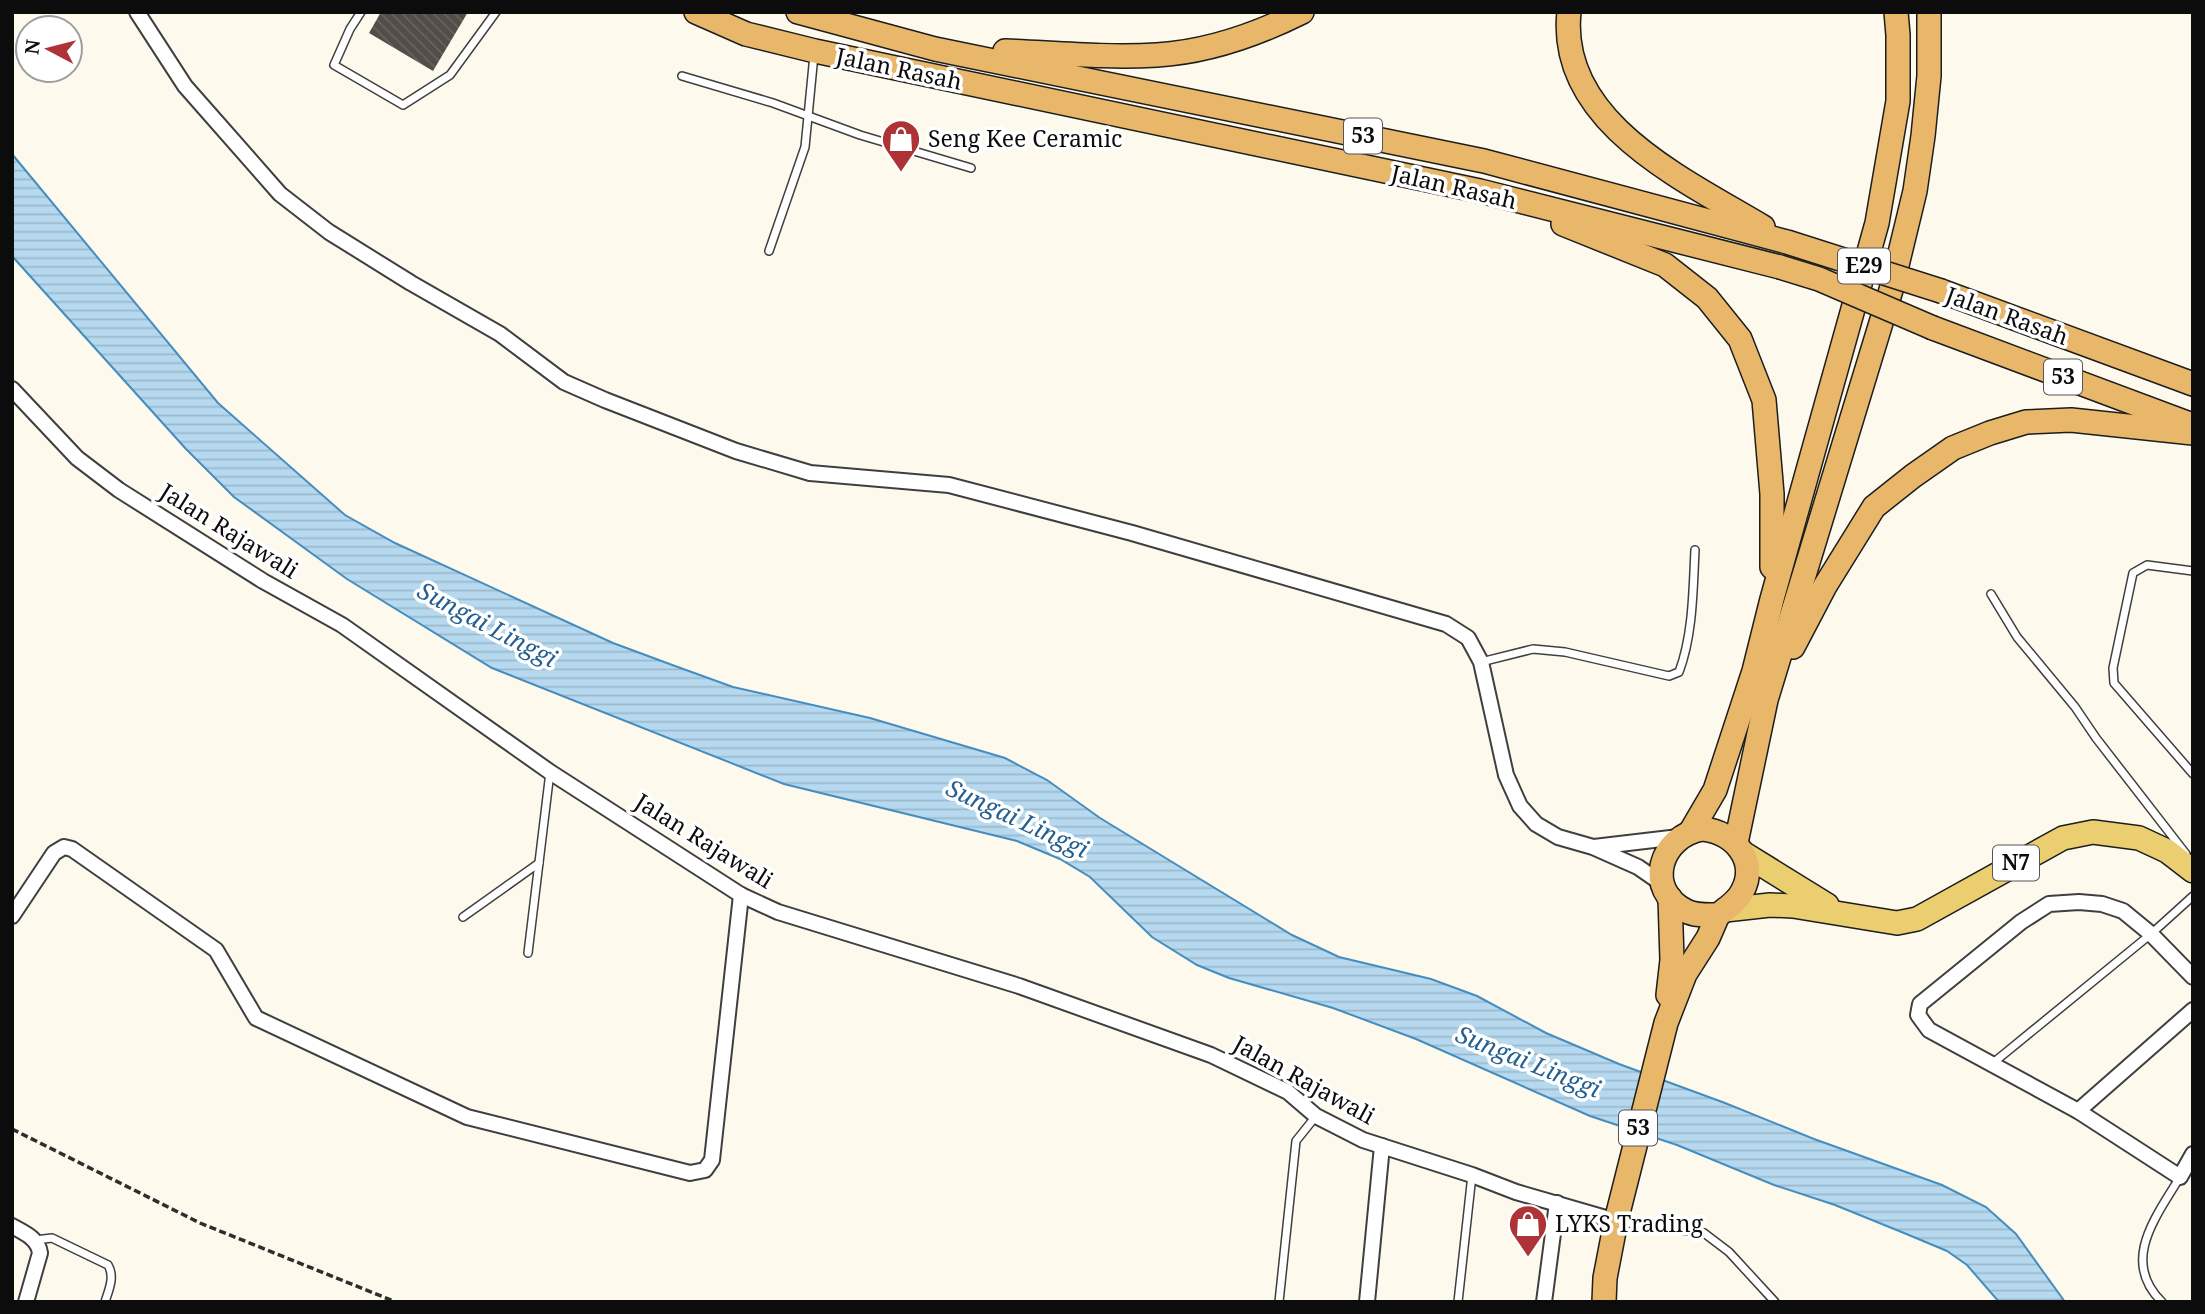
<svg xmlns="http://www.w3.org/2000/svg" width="2205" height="1314" viewBox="0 0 2205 1314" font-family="'Noto Serif',serif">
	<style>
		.water { fill: url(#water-rules); stroke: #458dbf; stroke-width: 2 }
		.building { fill: url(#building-back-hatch) }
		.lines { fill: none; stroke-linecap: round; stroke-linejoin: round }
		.service-casing { stroke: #3f3f3f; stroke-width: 10 }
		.minor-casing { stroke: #3f3f3f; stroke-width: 18 }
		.primary-casing { stroke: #1d1d1d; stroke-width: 26 }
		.trunk-casing { stroke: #1d1d1d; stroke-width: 26 }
		.path { stroke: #2e2e2e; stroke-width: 3.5; stroke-dasharray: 7 3.5; stroke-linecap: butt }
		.service { stroke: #fff; stroke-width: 7 }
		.minor { stroke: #fff; stroke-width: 14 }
		.primary { stroke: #eace70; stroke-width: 23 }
		.trunk { stroke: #e8b76a; stroke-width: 23 }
		.trunk-bridge-casing { stroke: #1d1d1d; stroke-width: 26; stroke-linecap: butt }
		.trunk-bridge { stroke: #e8b76a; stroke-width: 23 }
		.labels { text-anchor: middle; stroke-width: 7; stroke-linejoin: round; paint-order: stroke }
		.shield { fill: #fff; stroke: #555; stroke-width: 2 }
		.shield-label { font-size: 21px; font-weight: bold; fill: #0c0c0c }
		.street-label { font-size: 23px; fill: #0c0c0c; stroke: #fff }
		.poi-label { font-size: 23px; fill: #0c0c0c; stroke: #fff; text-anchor: start }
		.water-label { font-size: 24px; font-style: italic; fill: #235f90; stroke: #fff }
	</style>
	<defs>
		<pattern id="water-rules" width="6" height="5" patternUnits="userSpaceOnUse" patternTransform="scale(1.75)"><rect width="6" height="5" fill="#b6d9ef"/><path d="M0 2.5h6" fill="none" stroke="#9bb9cc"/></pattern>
		<pattern id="building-back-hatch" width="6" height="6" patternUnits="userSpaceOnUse" patternTransform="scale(1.75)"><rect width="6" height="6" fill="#534d49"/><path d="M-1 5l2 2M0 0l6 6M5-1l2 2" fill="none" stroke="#67625f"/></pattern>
	</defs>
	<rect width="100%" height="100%" fill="#fdfaed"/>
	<path class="water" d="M12,154L218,403L345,515L395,543L613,643L675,666L733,687L870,718L1005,758L1047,780L1100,818L1292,935L1339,957L1431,979L1477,996L1546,1033L1619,1064L1725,1103L1814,1139L1942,1185L1986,1207L2016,1234L2065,1302H1999L1967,1265L1947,1251L1904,1233L1835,1205L1774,1185L1677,1145L1590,1116L1416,1039L1333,1008L1229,978L1197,965L1152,937L1090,877L1060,859L1017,841L784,784L492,668L347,579L234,497L186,449L12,256Z"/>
	<path class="building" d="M381,12H468L433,71L369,33Z"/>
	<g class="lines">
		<g class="service-casing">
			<g id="service">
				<path d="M361,12L350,29L334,65L403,105L450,75L496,12"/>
				<path d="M682,76L773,103L860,135L971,168"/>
				<path d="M769,251L805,147L814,55"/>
				<path d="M2193,571L2147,565L2133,573L2113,668L2114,683L2193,774"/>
				<path d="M1991,594L2017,637L2075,707L2096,738L2186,854"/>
				<path d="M1481,662L1533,649L1565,652L1669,676L1679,672C1693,635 1693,590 1695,550"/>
				<path d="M463,917L539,863"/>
				<path d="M528,953L550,772"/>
				<path d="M1993,1063L2151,934L2193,896"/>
				<path d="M1620,1222L1704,1233L1729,1252L1775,1302"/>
				<path d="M35,1240L52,1238L108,1265C115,1277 109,1289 105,1302"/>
				<path d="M1279,1302L1296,1141L1316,1116"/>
				<path d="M1458,1302L1472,1175"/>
				<path d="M2162,1302C2120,1261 2156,1217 2180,1177"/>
			</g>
		</g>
		<g class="minor-casing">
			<g id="minor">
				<path d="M137,12L185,86L280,194L329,232L411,283L500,334L564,382L605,400L736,451L810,473L949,485L1132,533L1446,624L1468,638L1481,662L1506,775L1520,806L1536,824L1558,837L1593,847L1638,867L1664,885"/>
				<path d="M12,389L77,458L119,490L263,581L342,625L550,772L741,895L778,912L1019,986L1211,1055L1288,1092L1316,1116L1363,1140L1472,1175L1516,1192L1616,1221"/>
				<path d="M1594,847L1679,837"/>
				<path d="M12,916L54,853L64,847L72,849L216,950L256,1018L467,1117L690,1173L705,1170L712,1160L741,895"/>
				<path d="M2193,977L2151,934L2123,911L2102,904L2079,902L2049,904L2021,922L1920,1004L1918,1015L1929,1030L2078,1111L2180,1177L2193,1154"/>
				<path d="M2078,1111L2193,1010"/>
				<path d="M12,1226C24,1233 38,1238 40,1253L26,1302"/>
				<path d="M1367,1302L1382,1146"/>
				<path d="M1544,1302L1557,1203"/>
			</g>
		</g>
		<g class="primary-casing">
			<g id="primary">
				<path d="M1743,853L1827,905"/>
				<path d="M1725,910L1770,905L1793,906L1897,923L1917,919L2063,838L2093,832L2139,838L2167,851L2193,871"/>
			</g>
		</g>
		<g class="trunk-casing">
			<g id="trunk">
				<path d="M696,12L746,34L815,51L1480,191L1780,267"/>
				<path d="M798,12L935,49L1484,161L1787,242"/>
				<path d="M1569,12C1557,122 1685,180 1763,227"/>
				<path d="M1005,51C1055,53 1106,58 1157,55C1206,52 1258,34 1302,12"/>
				<path d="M1563,224L1665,265L1707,298L1740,339L1764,400L1772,494V567"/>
				<path d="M1941,291L2193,384"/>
				<path d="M1933,328L2187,423"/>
				<path d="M1793,647L1825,586L1874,507L1913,476L1953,448L1990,433L2026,422L2071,420L2193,433"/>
				<path d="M1703,829C1734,832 1759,861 1742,892C1737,902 1727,908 1718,915C1707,915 1696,916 1686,911C1644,890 1659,836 1703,829Z"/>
				<path d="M1691,831L1715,790L1754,671L1772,599L1877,223L1898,101V35L1896,12"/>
				<path d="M1736,843L1766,700L1891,290L1915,191L1923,136L1929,76V12"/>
				<path d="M1668,995L1672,960L1670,898"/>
				<path d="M1604,1302L1605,1278L1616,1221L1666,1023L1685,974L1708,938L1718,915"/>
			</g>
		</g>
		<path class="path" d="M12,1129L200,1223L396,1302"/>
		<use href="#service" class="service"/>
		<use href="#minor" class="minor"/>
		<use href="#primary" class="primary"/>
		<use href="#trunk" class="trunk"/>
		<g class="trunk-bridge-casing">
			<g id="trunk-bridge">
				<path d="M1787,242L1941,291"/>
				<path d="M1780,267L1819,279L1933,328"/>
			</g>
		</g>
		<use href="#trunk-bridge" class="trunk-bridge"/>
	</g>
	<defs>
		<g id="shop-pin" transform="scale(2.0125)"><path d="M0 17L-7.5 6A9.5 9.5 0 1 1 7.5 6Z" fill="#ad3337" stroke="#fff"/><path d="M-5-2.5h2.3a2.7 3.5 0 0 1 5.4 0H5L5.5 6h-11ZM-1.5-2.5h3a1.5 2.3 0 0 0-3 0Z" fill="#fff"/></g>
	</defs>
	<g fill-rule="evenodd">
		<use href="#shop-pin" x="901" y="139"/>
		<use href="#shop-pin" x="1528" y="1224"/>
	</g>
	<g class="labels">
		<g class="shield">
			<rect x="1344" y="118.5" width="38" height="35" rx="5"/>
			<rect x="1838" y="248.5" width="52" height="35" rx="5"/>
			<rect x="2044" y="359.5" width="38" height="35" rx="5"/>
			<rect x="1993" y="845.5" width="46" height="35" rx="5"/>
			<rect x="1619" y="1110.5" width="38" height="35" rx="5"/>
		</g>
		<g class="shield-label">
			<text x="1363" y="143">53</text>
			<text x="1864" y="273">E29</text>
			<text x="2063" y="384">53</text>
			<text x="2016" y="870">N7</text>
			<text x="1638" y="1135">53</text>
		</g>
		<g class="street-label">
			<text transform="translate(899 69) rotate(12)" y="8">Jalan Rasah</text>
			<text transform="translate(1454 187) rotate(13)" y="8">Jalan Rasah</text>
			<text transform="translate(2007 316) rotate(20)" y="8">Jalan Rasah</text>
			<text transform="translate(229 531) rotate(32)" y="8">Jalan Rajawali</text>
			<text transform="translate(704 841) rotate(32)" y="8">Jalan Rajawali</text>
			<text transform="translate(1304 1080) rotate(29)" y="8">Jalan Rajawali</text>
		</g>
		<g class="poi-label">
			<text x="928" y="147">Seng Kee Ceramic</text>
			<text x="1555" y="1232">LYKS Trading</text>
		</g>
		<g class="water-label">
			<text transform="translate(487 625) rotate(28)" y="8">Sungai Linggi</text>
			<text transform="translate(1017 819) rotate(25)" y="8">Sungai Linggi</text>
			<text transform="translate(1528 1062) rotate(22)" y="8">Sungai Linggi</text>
		</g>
	</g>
	<rect width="2205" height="1314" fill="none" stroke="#0c0c0c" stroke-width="28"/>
	<g transform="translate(49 49) rotate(277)"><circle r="33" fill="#ffffff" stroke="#9e9e9e" stroke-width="2"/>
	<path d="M0-5L12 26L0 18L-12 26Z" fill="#ad3337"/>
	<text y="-10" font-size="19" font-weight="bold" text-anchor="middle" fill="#0c0c0c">N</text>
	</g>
</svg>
